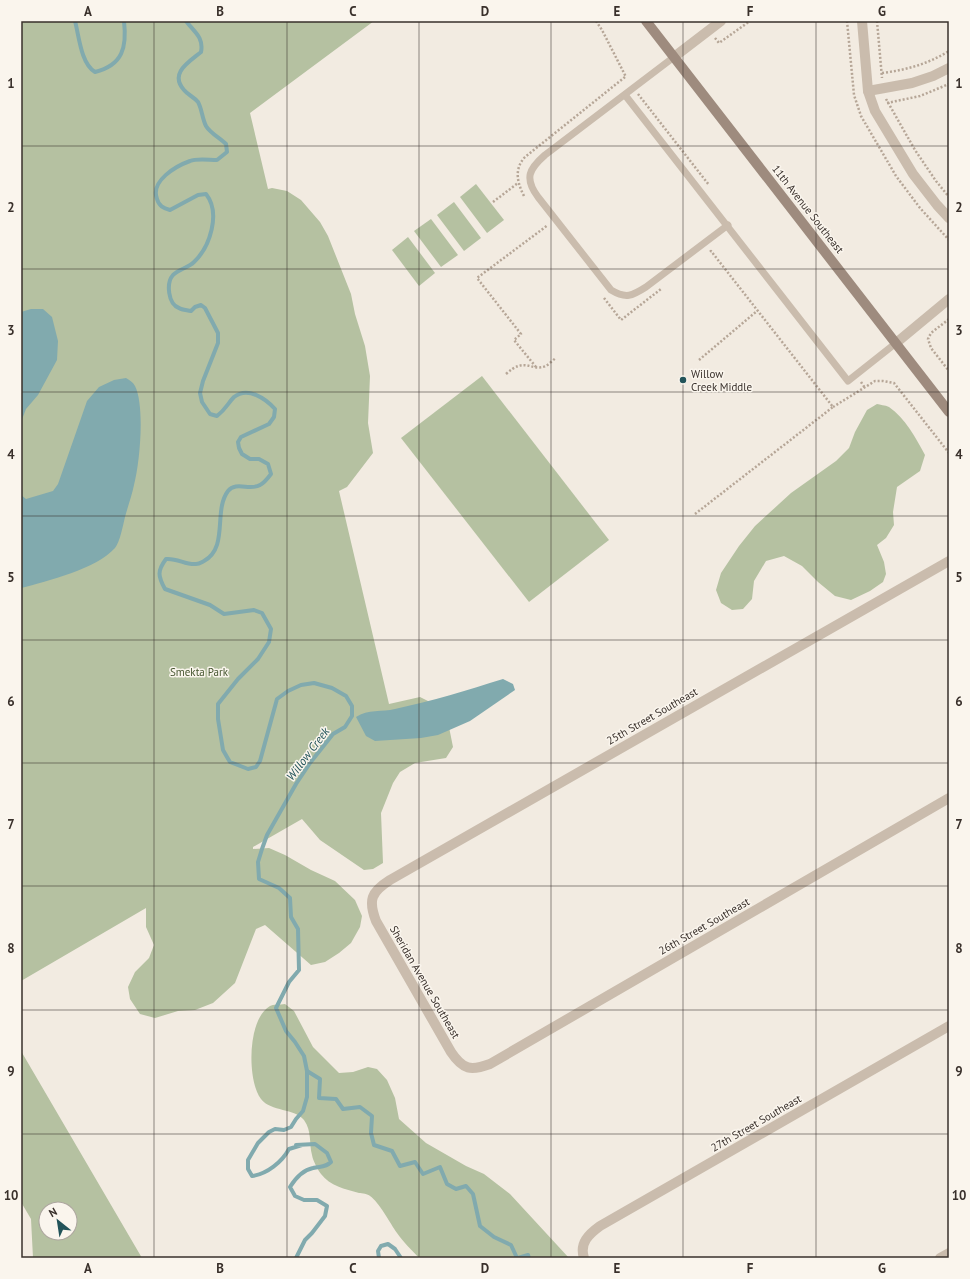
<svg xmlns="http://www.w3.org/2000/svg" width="970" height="1279" viewBox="0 0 970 1279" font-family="'PT Sans',sans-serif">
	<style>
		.green { fill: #b5c1a1; fill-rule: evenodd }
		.water { fill: #81aaae }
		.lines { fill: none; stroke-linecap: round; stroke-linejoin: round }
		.stream { stroke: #81aaae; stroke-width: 4 }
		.path { stroke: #b6a697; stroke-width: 2.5; stroke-dasharray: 2 2; stroke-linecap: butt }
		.service { stroke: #cabcad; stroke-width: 7 }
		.minor { stroke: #cabcad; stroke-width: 10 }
		.secondary { stroke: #9e8b7e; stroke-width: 10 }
		.grid { fill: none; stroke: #39302b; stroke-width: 1; stroke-opacity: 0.55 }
		.poi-dot { fill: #225359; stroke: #faf5ed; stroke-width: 1.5 }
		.labels { text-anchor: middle; stroke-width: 3; stroke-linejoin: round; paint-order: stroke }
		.street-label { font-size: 11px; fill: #39302b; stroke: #faf5ed }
		.poi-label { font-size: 11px; fill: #39302b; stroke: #faf5ed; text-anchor: start }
		.park-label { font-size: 11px; fill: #465630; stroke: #faf5ed }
		.water-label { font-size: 12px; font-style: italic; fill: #225359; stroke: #faf5ed }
		.neatline { fill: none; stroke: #39302b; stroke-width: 1.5 }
		.grid-label { font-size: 13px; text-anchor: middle; font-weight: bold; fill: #39302b }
	</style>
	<rect width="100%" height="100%" fill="#f2ebe1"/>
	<g class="green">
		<path d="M21,21H374L250,113L268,189L272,188L287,191L301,200L320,222L328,236L351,294L355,314L365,346L370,376L368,423L373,453L347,487L339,491L389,704L420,697L432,703L449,727L453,747L446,758L415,763L400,772L393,783L381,813L383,863L373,869L364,870L320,840L302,819L253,847V849L269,848L285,855L311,870L335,881L355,900L362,916L360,927L351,943L339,953L325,962L311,965L265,925L256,929L235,983L213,1003L195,1010L178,1011L155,1018L140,1014L130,999L128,987L135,972L149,958L154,945L146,927V908L21,981Z"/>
		<path d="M476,184L504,220L487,233L460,197Z"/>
		<path d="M454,202L481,238L464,251L437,215Z"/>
		<path d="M431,219L458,255L441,267L414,231Z"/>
		<path d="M408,237L435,273L419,286L392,250Z"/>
		<path d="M482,376L609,540L529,602L401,438Z"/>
		<path d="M877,404C880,405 885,405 889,407C905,418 916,438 925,455L920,471L897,487L893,512L894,525L886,538L877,545L884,562L886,574L883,582L870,591L851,600L835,596L818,582L802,566L784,556L766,561L754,581L752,599L743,609L732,610L721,603L716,590L721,573L739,546L755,526L791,493L836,461L849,448L855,432L867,410Z"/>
		<path d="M285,1004L294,1011L313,1047L339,1073L353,1072L368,1067L377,1069L387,1080L395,1098L399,1119L426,1143L466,1166L484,1174L510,1194L569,1258H419C412,1250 403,1242 397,1233C390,1223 379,1202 370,1196C368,1194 362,1193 359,1193C345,1189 330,1186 321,1174C318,1170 313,1161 312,1155C309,1144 312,1131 304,1120C295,1108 271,1112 261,1099C247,1081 247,1019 270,1006C273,1004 280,1005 285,1004Z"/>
		<path d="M21,1051L142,1258H33L31,1219L21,1202ZM46,1209H70V1233H46Z"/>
	</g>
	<g class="water">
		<path d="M31,309H43L52,317L58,341L57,360L38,395L26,409L21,422V312Z"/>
		<path d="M126,378C129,380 133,382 135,386C145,406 140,462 134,485C132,495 128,506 125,517C123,525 120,542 115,548C96,569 48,581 21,588V495L26,499L53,491L58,484L87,401L99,387L114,380Z"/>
		<path d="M503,679L513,684L515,690L470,721L438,735L421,738L375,741L366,736L356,717C368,709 382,712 395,709C432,701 468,690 503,679Z"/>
	</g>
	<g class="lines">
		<g class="stream">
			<path d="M75,21C79,36 81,64 95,72C123,65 127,47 124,21"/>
			<path d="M186,21C194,32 204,37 201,52C189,62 169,73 184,90C188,95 194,97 198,102C202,109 202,118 206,126C210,133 220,138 226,144L227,152L217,160C209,160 197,158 190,161C176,166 150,181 157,199C159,206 163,208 170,210L198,195L206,194C221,213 210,247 194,262C188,268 179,269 173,275C166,283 168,304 179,308C182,310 187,310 191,311L195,307L201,305L205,308L218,333V343L203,381L200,393L202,402L210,414L217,416C226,409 228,403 234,397C248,386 266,399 275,409L274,417L269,424L241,437L238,442L239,448L242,454L250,459H259L268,464L271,474C268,478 264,483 260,485C250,491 236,481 228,491C213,511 229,547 204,561C202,562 199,564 196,564C185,565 178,558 166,559C157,571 158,576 165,589L210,605L224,614L254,610L262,613L271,629L269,642L258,659L238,679L218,704V719L223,750L227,757L230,762L248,769L256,767L260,761L277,699L288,691L301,685L314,683L332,688L346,696L352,706V716L345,727L333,734L310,763L296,784L267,835L262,849L258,862L259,879L279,888L290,898L291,917L298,929L299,970L289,982L276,1008L286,1031L295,1042L304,1056L307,1071V1097L303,1111L296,1119L291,1127L284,1130L275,1129L269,1132L258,1143L248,1160V1169L252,1176C267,1174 282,1162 289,1149L302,1145H296L315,1144L327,1153L331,1162C325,1168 320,1166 313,1168C303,1170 295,1179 290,1187L295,1196L304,1200H317L327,1206L325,1216L312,1233L305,1240L296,1258"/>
			<path d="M307,1071L320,1079L319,1098L336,1099L343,1109L360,1107L372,1116L371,1133L374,1145L392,1151L400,1166L415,1162L423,1174L440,1167L447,1184L456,1189L466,1186L473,1194L480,1226L494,1237L511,1245L517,1258"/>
			<path d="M379,1258L378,1251L381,1246L388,1244L395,1249L401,1258"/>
			<path d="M518,1258L528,1255L529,1258"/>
		</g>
		<g class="path">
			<path d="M596,21L602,30L626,77"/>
			<path d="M847,21L854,95L861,116L896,176L920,208L949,240"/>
			<path d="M877,21L882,78"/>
			<path d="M715,38L719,43L750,21"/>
			<path d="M882,73C906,70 928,64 949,51"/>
			<path d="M638,94L709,185"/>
			<path d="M886,99L915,150L936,181L949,197"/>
			<path d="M887,103L920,96L949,84"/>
			<path d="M524,196C517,182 514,169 525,157L625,77"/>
			<path d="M493,202L518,183"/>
			<path d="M604,298L621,320L661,289"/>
			<path d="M949,319L931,333L928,339L931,348L949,371"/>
			<path d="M699,360L757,311"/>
			<path d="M536,367L514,340L521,334L477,278L548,225"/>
			<path d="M506,374C526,356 530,372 546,366C549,364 553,360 556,358"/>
			<path d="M861,382L865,388"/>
			<path d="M833,407L875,381H883L894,383L949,453"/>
			<path d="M695,514L833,407L711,251L710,252"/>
		</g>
		<g class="service">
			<path d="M674,57L545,155C529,169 524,178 538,197L611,290C626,299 632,296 646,287L728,225"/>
			<path d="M625,95L848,381L896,343"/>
		</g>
		<g class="minor">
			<path d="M862,21L868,91L875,111L913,174L937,205L949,218"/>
			<path d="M674,57L721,21"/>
			<path d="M868,91L912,83L933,76L949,68"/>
			<path d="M896,343L949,299"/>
			<path d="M949,561L390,880C371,892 368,900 376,921L451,1052C463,1070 471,1071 490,1064L949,798"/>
			<path d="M584,1258C579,1243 589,1234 600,1226L949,1026"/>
			<path d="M940,1258L949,1253"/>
		</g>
		<path class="secondary" d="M646,21L949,412"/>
	</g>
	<path class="grid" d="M154,21V1258M287,21V1258M419,21V1258M551,21V1258M683,21V1258M816,21V1258M21,146H949M21,269H949M21,392H949M21,516H949M21,640H949M21,763H949M21,886H949M21,1010H949M21,1134H949"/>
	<circle class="poi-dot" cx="683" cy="380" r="4"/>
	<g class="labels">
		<g class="street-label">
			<text transform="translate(808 209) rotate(52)" y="4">11th Avenue Southeast</text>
			<text transform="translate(652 716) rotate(-30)" y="4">25th Street Southeast</text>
			<text transform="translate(704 926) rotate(-30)" y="4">26th Street Southeast</text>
			<text transform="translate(425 982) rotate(60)" y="4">Sheridan Avenue Southeast</text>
			<text transform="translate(756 1123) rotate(-30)" y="4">27th Street Southeast</text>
		</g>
		<g class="poi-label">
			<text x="691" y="378">Willow<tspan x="691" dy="13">Creek Middle</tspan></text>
		</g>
		<g class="park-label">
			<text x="199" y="676">Smekta Park</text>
		</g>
		<g class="water-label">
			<text transform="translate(308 754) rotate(-53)" y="4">Willow Creek</text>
		</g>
	</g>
	<rect width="970" height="1279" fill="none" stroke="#faf5ed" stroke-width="44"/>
	<g transform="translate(58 1221) rotate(330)"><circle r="19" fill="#faf5ed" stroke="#ada69f"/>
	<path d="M0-3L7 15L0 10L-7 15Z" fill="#225359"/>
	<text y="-6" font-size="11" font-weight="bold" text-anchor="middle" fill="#39302b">N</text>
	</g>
	<rect x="22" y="22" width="926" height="1235" class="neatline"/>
	<g class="grid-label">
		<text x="88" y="16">A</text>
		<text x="220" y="16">B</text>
		<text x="353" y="16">C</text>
		<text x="485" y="16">D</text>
		<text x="617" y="16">E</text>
		<text x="750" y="16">F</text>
		<text x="882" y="16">G</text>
		<text x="11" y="88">1</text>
		<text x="959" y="88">1</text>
		<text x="11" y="212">2</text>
		<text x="959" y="212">2</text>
		<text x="11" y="335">3</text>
		<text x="959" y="335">3</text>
		<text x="11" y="459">4</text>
		<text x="959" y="459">4</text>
		<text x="11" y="582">5</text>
		<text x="959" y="582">5</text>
		<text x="11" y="706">6</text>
		<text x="959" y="706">6</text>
		<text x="11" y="829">7</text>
		<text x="959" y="829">7</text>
		<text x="11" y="953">8</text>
		<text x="959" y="953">8</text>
		<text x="11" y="1076">9</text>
		<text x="959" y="1076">9</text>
		<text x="11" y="1200">10</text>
		<text x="959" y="1200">10</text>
		<text x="88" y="1273">A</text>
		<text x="220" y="1273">B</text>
		<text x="353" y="1273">C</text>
		<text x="485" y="1273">D</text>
		<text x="617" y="1273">E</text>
		<text x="750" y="1273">F</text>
		<text x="882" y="1273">G</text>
	</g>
</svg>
